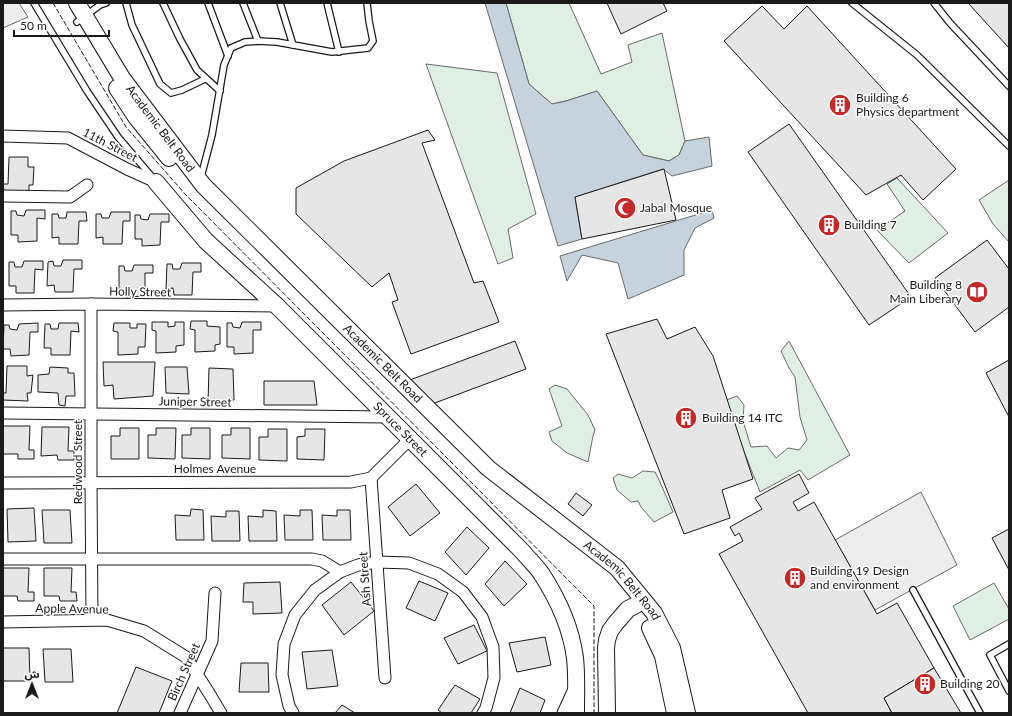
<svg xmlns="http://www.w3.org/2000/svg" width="1012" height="716" viewBox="0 0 1012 716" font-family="Lato,'Noto Sans Arabic',sans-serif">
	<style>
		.green { fill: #e0efe3; stroke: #6a6a6a }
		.parking { fill: #ededed; stroke: #6a6a6a }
		.water { fill: #c6d2dc; stroke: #6a6a6a }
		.building { fill: #e6e6e6; stroke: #1a1a1a }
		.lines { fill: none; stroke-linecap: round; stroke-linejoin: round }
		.lane-casing { stroke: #1a1a1a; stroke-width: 8 }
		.street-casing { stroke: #1a1a1a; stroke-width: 13 }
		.secondary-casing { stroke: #1a1a1a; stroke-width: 18 }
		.lane { stroke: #fff; stroke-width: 5.5 }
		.street { stroke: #fff; stroke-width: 11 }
		.secondary { stroke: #fff; stroke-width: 16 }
		.fence { stroke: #1a1a1a; stroke-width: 1; stroke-dasharray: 5 2; stroke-linecap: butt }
		.labels { text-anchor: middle; stroke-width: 3; stroke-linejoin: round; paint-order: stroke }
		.poi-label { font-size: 12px; fill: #1a1a1a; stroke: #fff; text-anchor: start }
		.street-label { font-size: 12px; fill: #1a1a1a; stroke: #fff }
	</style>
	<rect width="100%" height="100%" fill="#fff"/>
	<g class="green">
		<path d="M506,3H569L601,74L632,62L628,45L662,33L685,141L679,155L669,161L643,155L597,91L566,101L552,104L529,84Z"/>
		<path d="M426,64L497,73L536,214L508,229L513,258L498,264Z"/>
		<path d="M897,178L948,233L909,263L877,230L905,211L887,184Z"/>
		<path d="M1009,180V242L993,224L979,200Z"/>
		<path d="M789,341L850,455L808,480L800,470L760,492L724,401L737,396L744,405L743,421L751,447L767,446L776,458L788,448L799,450L807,440L800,417L795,377L789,368L781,351Z"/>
		<path d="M555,385L567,389L588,415L595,430L593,436L588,462L567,453L552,441L549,432L562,426L549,389Z"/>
		<path d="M643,471L655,472L660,482L673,512L654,522L641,507L638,501L631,502L617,490L613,478L618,474L632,478Z"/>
		<path d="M994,583L1009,609V619L970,640L953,606Z"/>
	</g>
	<g class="parking">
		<path d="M3,3H19L28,17L3,28Z"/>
		<path d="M921,492L957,565L875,610L835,540Z"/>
	</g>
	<g class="water">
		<path d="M485,3H506L529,84L552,104L566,101L597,91L643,155L669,161L679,155L685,141L709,137L712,166L672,176L663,169L575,197L582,239L558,246Z"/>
		<path d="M712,210L714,218L695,228L684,250V275L628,299L618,263L582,255L567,281L560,256Z"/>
	</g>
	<g class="building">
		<path d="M607,3H663L667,11L621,34Z"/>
		<path d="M968,3H1009V48Z"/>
		<path d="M762,6L784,29L807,6L956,169L923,200L901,175L866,195L724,41Z"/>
		<path d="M789,124L911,297L869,325L748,152Z"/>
		<path d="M428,130L435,140L422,143L474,283L483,281L499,322L411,354L392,302L398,300L389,273L372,287L296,214V188L344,161Z"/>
		<path d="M9,157H28V167H34L33,185H29V193L4,191L3,184H8Z"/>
		<path d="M664,169L676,220L582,239L575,197Z"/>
		<path d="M26,210H45V219L37,218V241L18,242V235H11V211H16L17,215L24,216Z"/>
		<path d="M67,212H86L87,221H79L78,244H59V237L52,238V214H58L59,218H66Z"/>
		<path d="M111,212H130V221H123L122,244H103V237L96,238V214H101L102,218H109Z"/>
		<path d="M150,214H169V222H161L160,245L142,246V239H135V215H140L141,219L148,220Z"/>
		<path d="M987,240L1009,269V307L975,332L935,278Z"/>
		<path d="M63,260H82V269H74L73,292H55L54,285L47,286L48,262L53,261L54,266H61Z"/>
		<path d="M24,261H43V270L35,269L34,293H16V286H9V262H14L15,267H22Z"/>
		<path d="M182,263H201V272H193L192,295H174L173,288L166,289L167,264H172L173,269H180Z"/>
		<path d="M134,265H153V273H145V296L126,297V290H119V266H124L125,271H132Z"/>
		<path d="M657,319L667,339L695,327L713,356L753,479L722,490L730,518L684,534L606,334Z"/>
		<path d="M191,321H207V326L220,327V344L215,345V351L195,352V330L190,329Z"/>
		<path d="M152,322H168V327L175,326V322H184V345L176,346V352L156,353V331L152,330Z"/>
		<path d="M242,322H261V330H253V353L234,354V347H227V323H232L233,327L240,328Z"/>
		<path d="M38,323V332H30L29,355L11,356L10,349H3L4,325H9L10,329L17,330L19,324Z"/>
		<path d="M59,323H78L79,332L71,331L70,355H51V348H44L45,324H50L51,329H58Z"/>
		<path d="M114,323H130V328H137V324H146L145,347H138V354L118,355V332L113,331Z"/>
		<path d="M515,341L526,369L432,404L407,381Z"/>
		<path d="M1009,360V417L986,373Z"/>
		<path d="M103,362H155L153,396L114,399L113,385L104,386Z"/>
		<path d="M7,366H27V376L33,375L31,393H27L28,401L3,400V393H6Z"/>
		<path d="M50,367L68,368V373H74L75,396H66L65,406L59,405L58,393L38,392V375L49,374Z"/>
		<path d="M165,367H187L189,394L166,393Z"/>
		<path d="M209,368L233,369L234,400L208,403Z"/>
		<path d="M264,381H314L317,405H264Z"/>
		<path d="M3,426H30L29,450H34V459H18V454H3Z"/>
		<path d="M42,427H69L68,451H74V460H58L57,455L41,456Z"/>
		<path d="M120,428H139V459H111V436H120Z"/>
		<path d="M156,428H176L175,459L148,458V435H156Z"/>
		<path d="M191,428H210V459L182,458V435H191Z"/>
		<path d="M231,428H250V459L222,458V435H231Z"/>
		<path d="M268,429H287V461L259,460V437H268Z"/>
		<path d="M305,429H325L324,460L297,459V437L305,436Z"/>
		<path d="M799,474L809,493L793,502L798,511L814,502L877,614L897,603L934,668L884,698L892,713H808L719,554L743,541L739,533L735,536L730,527L762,509L755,498Z"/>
		<path d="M416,484L440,513L410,536L388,507Z"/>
		<path d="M576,493L592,505L583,516L568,504Z"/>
		<path d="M34,508L36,541L8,542L7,509Z"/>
		<path d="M191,509L203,510L204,540H176L175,515L190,516Z"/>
		<path d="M42,510H70L72,543H44Z"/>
		<path d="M263,510L276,511L277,541H249L248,516L263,517Z"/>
		<path d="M300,510H312L313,540H285L284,515L300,516Z"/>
		<path d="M337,510H350L351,540H323L322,515L337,516Z"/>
		<path d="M226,511H239L240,541H212L211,516L226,517Z"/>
		<path d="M467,527L489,548L466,575L445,552Z"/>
		<path d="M1009,529V570L992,538Z"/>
		<path d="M505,561L527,584L504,606L485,584Z"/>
		<path d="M3,568H29L28,592H34V601H18L17,596H3Z"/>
		<path d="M44,568H72L71,592H76L77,601H60L59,596H44Z"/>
		<path d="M419,581L448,593L435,621L406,608Z"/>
		<path d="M280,582L282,613L253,614V602H243L244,583Z"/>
		<path d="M351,582L374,611L344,635L322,605Z"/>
		<path d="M474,625L487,651L458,664L444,638Z"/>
		<path d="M545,637L551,665L517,672L509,643Z"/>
		<path d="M3,648H29L30,681H3Z"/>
		<path d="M43,649H71L73,682H45Z"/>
		<path d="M332,650L338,686L307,689L302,652Z"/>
		<path d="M241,663H268L269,692H239Z"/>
		<path d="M136,667L172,681L159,713H117Z"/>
		<path d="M934,668L961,713H892L884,698Z"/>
		<path d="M455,685L480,699L471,713H442L438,710Z"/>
		<path d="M520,688L545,700L540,713H510Z"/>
		<path d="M342,705L355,713H335Z"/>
	</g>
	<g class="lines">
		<g class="lane-casing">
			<g id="lane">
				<path d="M34,3L87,91L118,137L153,178"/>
				<path d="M126,3L132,25L160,84L171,93L182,90L205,79"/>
				<path d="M163,3L180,39L197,70L220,91"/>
				<path d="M208,3L228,56"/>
				<path d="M243,3L258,41"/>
				<path d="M280,3L293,45"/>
				<path d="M327,3L339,52"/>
				<path d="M852,3L917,55L1009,146"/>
				<path d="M934,3L950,23L1009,86"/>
				<path d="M77,22L100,5L106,3"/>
				<path d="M201,177L212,135L224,65L231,48L245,42L258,41L277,42L332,52L368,48L373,41L369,21L367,3"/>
				<path d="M913,590L980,713"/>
				<path d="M1009,644L990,655L1009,691"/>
			</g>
		</g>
		<g class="street-casing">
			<g id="street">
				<path d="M3,136L68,138L127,169L156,182"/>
				<path d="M3,196L70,197L87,185"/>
				<path d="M91,304V482L92,620"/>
				<path d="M3,305L91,304L277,306"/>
				<path d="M3,413L388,417"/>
				<path d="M371,478L385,678"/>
				<path d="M3,483L351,482L371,478L410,439"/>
				<path d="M3,559H312L322,561L340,572"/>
				<path d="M3,622L107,620L144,631L186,657L209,693L221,713"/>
				<path d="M180,713L212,641L215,593"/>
				<path d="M293,713L289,706L282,675L284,644L295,615L315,590L340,572L358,565L377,562L409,563L438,574L463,592L482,617L493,647L494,678L486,708L483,713"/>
				<path d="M563,713L574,689"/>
			</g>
		</g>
		<g class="secondary-casing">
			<g id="secondary">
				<path id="s1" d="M77,3L122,78L203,185L488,468L617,568L654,613L672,648L687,713"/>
				<path d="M117,88L136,117L169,158"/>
				<path id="s2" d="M156,182L206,241L277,306L521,550C527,557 535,565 541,573C558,599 571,627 575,658C577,676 576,695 576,713"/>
				<path d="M650,628L663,656L675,713"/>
				<path d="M607,713L606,648L607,640L610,631L615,624L628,609L636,605"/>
			</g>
		</g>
		<use href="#lane" class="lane"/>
		<use href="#street" class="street"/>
		<use href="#secondary" class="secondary"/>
		<path class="fence" d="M53,3L126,127L186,195L594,606V713"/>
	</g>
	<defs>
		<g id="building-disc" transform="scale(1.15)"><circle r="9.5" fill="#c62828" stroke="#fff"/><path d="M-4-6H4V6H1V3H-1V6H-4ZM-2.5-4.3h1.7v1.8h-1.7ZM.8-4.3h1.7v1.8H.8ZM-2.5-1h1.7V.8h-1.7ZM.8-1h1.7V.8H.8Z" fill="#fff"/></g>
		<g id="mosque-disc" transform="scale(1.15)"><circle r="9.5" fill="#c62828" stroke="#fff"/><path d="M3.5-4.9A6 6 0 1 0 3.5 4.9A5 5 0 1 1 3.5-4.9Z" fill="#fff"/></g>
		<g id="library-disc" transform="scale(1.15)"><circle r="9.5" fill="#c62828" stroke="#fff"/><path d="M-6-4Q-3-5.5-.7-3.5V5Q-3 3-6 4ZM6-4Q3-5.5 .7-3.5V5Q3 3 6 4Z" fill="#fff"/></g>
	</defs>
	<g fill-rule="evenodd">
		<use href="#building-disc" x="840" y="105"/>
		<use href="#mosque-disc" x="625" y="208"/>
		<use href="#building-disc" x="829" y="225"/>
		<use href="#library-disc" x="977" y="292"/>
		<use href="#building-disc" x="686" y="418"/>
		<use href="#building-disc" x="795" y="578"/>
		<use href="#building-disc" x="925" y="684"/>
	</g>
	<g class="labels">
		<g class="poi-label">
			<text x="856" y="102">Building 6<tspan x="856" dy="14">Physics department</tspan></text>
			<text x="640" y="212">Jabal Mosque</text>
			<text x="844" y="229">Building 7</text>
			<text x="962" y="289" text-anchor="end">Building 8<tspan x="962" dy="14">Main Liberary</tspan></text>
			<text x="702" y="422">Building 14 ITC</text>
			<text x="810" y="575">Building 19 Design<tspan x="810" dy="14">and environment</tspan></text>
			<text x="940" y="688">Building 20</text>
		</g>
		<g class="street-label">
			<text dy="4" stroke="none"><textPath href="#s1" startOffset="151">Academic Belt Road</textPath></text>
			<text transform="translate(110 145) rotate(27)" y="4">11th Street</text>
			<text transform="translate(140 292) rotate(1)" y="4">Holly Street</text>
			<text dy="4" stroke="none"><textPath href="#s1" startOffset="475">Academic Belt Road</textPath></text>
			<text transform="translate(195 402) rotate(1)" y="4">Juniper Street</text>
			<text dy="4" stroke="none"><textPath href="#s2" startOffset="348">Spruce Street</textPath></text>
			<text transform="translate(78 462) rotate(-90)" y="4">Redwood Street</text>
			<text x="215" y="473">Holmes Avenue</text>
			<text transform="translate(365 579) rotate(-94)" y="4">Ash Street</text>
			<text dy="4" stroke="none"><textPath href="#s1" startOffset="799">Academic Belt Road</textPath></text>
			<text transform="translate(72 609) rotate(1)" y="4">Apple Avenue</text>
			<text transform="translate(184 672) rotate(-66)" y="4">Birch Street</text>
		</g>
	</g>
	<rect width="1012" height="716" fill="none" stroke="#1a1a1a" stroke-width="8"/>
	<g transform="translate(32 684)" stroke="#ffffff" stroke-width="3" paint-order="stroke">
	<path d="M0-3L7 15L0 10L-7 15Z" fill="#1a1a1a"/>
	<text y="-6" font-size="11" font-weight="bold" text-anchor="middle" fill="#1a1a1a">ش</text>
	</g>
	<path d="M14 30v6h95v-6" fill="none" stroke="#1a1a1a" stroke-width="2"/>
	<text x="20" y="30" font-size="12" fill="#1a1a1a" stroke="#ffffff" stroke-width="3" paint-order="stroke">50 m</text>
</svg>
